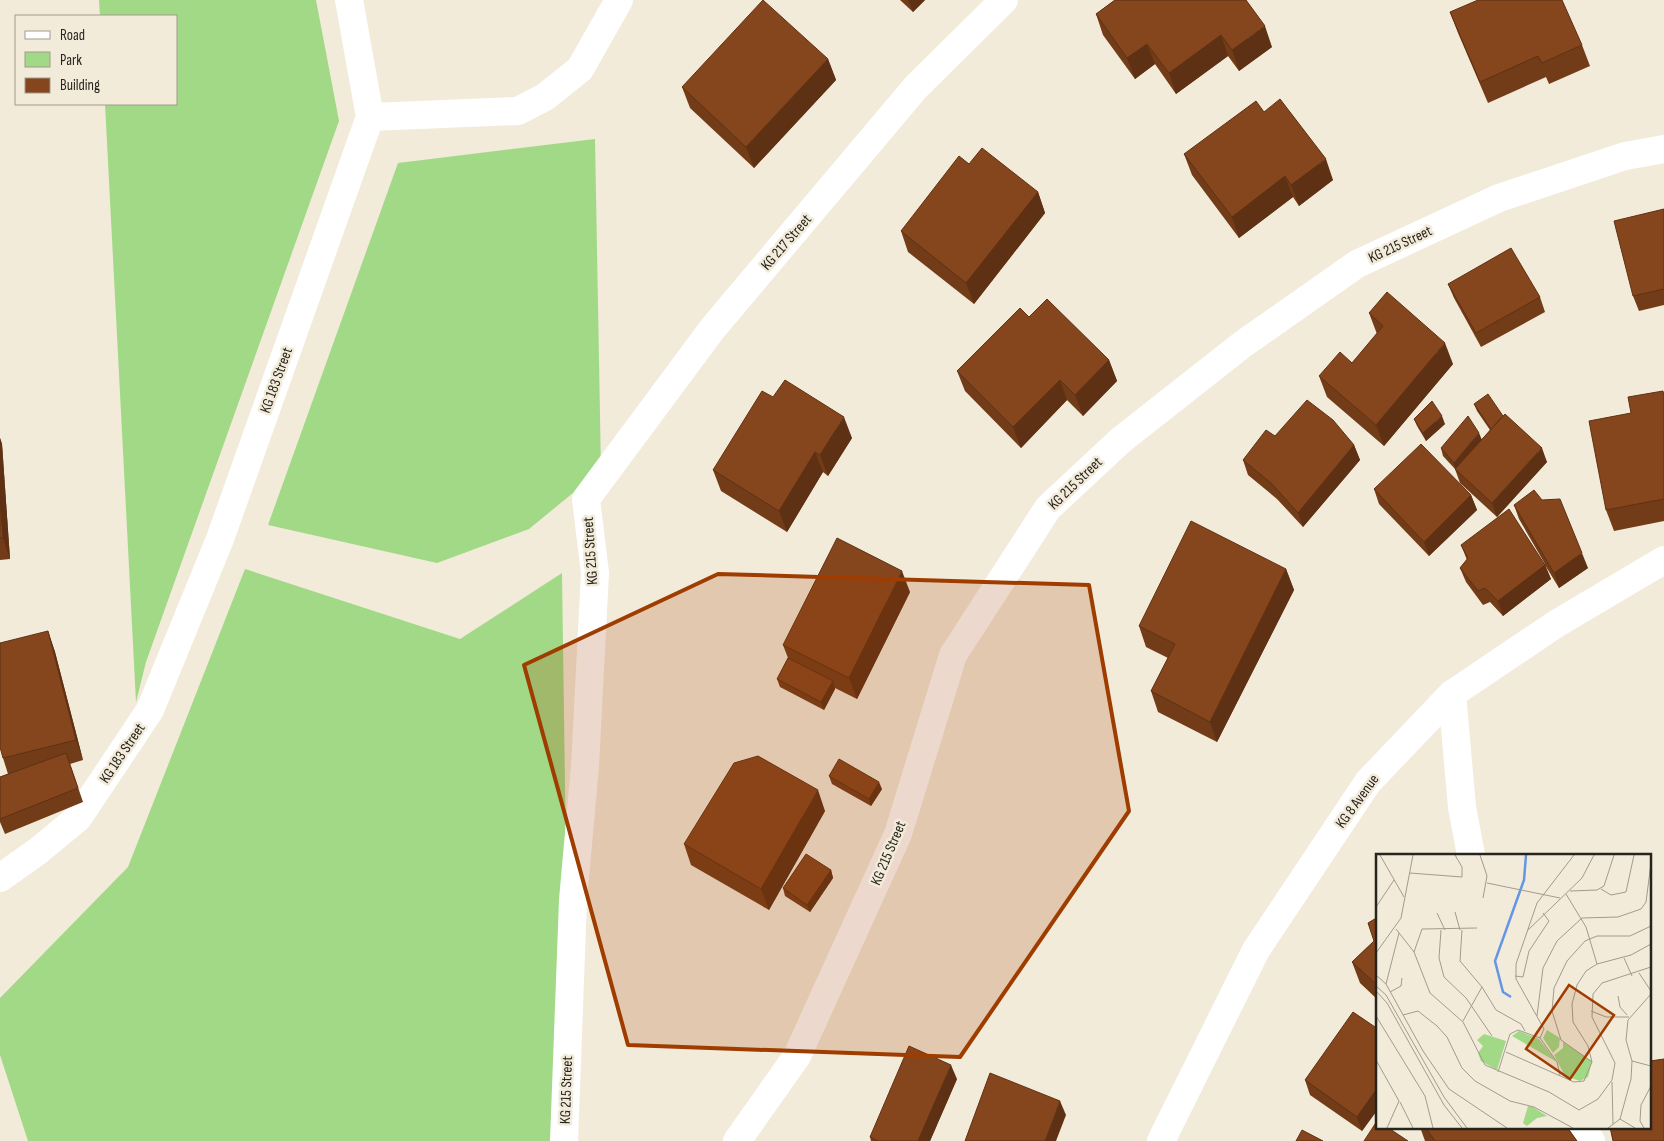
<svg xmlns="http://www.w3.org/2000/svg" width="1664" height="1141" viewBox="0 0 1664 1141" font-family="'Sofia Sans Condensed',sans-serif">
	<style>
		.green { fill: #a1d986 }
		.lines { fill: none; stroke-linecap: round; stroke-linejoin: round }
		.minor { stroke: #fff; stroke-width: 28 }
		.wall { fill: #733c19 }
		.shaded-wall { fill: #5e3114 }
		.building { fill: #86461d; stroke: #5e3114 }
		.marked { fill: #9f3c00; fill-opacity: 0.2; stroke: #9f3c00; stroke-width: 4; stroke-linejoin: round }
		.labels { text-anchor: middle; stroke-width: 5; stroke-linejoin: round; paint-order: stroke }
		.street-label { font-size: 15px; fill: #27241e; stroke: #f3ebda }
		.inset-river { fill: none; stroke: #6396e4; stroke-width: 2.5 }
		.inset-road { fill: none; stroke: #a19b8f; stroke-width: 1 }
		.view { fill: #9f3c00; fill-opacity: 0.15; stroke: #9f3c00; stroke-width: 2.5 }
		.inset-edge { fill: none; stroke: #27241e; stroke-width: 2.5 }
	</style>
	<rect width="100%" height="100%" fill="#f3ebda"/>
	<g class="green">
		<path d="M99,0H316L339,121L146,662L136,702L105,104H176V16H100Z"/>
		<path d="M595,139L601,470L529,529L437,563L268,525L398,163Z"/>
		<path d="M245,569L460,639L562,573L570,1141H28L0,1055V998L128,867Z"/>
	</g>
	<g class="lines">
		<g class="minor">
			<path d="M349,0L370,117"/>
			<path d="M370,117L518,111L545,97L580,69L619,0"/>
			<path d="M1452,694L1462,807L1471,855"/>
			<path d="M0,878L38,851L78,818L150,710L220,539L370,117"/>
			<path d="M1581,1127L1591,1141"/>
			<path d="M564,1141L573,900L585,766L595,573L586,499L713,328L916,87L1004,0"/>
			<path d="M737,1141L797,1056L898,834L953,655L1048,508L1121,440L1243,344L1357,264L1499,198L1625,156L1664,149"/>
			<path d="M1161,1141L1256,950L1368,782L1452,694L1556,624L1664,560"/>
		</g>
	</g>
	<g class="wall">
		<path d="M900,0H925L913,12Z"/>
		<path d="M1115,0L1272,47L1239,71L1228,56L1176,94L1155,64L1135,79L1103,35L1096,14Z"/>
		<path d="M1450,12L1582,45L1590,66L1549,84L1546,77L1488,103L1458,33Z"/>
		<path d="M828,59L836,80L754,168L690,108L682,87Z"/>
		<path d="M1264,112L1333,180L1299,206L1293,197L1239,238L1192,175L1184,154Z"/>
		<path d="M969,164L1038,192L1045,213L974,304L908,252L901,231Z"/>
		<path d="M1664,209V305L1639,311L1633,296Z"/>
		<path d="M1448,284L1540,297L1545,312L1481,347L1454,298Z"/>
		<path d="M1369,313L1453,364L1384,446L1327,397L1319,376L1352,363L1377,334Z"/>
		<path d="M1029,317L1109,360L1117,381L1083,416L1067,400L1021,448L965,391L957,371Z"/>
		<path d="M1664,394V521L1614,531L1606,510L1631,413Z"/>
		<path d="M773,397L852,438L828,476L823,472L787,532L721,491L713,470Z"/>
		<path d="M1474,404L1503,416L1547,462L1497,517L1460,483L1455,469L1443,456L1441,448L1482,439L1490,430L1477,411Z"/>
		<path d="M1414,419L1445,424L1426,441L1417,426Z"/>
		<path d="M1275,436L1354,445L1360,460L1303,527L1277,499L1248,475L1243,460Z"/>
		<path d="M0,438L2,444L10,559L0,560Z"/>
		<path d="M1374,489L1471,495L1477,510L1429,556L1379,504Z"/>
		<path d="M1514,505L1588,568L1559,588L1545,565L1551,579L1503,616L1490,602L1483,605L1466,582L1460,568L1467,560L1461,545L1545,564L1519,519Z"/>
		<path d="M1286,569L1294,590L1217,742L1158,712L1151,691L1168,658L1146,647L1139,626Z"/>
		<path d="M910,592L857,699L835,688V689L824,710L780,687L777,679L788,658L783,645Z"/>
		<path d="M48,631L55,652L83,760L70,764L83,802L5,834L0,822V777L8,774L3,758Z"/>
		<path d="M829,776L882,789L871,806L832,784Z"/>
		<path d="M825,811L769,910L691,865L684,844Z"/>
		<path d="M831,870L833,878L810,912L785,896L783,888Z"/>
		<path d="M1378,917V1000L1360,983L1352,962L1374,941Z"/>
		<path d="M1378,1029V1109L1362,1131L1310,1095L1305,1080Z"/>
		<path d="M957,1079L930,1141H871L870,1137Z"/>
		<path d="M1420,1127H1567L1577,1141H1425Z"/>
	</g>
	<g class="shaded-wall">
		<path d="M908,0H925L913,12Z"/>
		<path d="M1265,26L1272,47L1239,71L1232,50Z"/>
		<path d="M1221,35L1228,56L1176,94L1169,73Z"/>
		<path d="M1147,44L1155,64L1135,79L1127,58Z"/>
		<path d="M828,59L836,80L754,168L746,147Z"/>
		<path d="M1326,159L1333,180L1299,206L1291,185Z"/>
		<path d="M1285,176L1293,197L1239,238L1232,217Z"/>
		<path d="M1038,192L1045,213L974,304L966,283Z"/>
		<path d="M1445,343L1453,364L1384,446L1376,425Z"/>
		<path d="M1109,360L1117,381L1083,416L1075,395Z"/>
		<path d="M1060,380L1067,400L1021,448L1013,427Z"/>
		<path d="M1442,416L1445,424L1426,441L1423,433Z"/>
		<path d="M844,417L852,438L828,476L820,455Z"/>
		<path d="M1479,433L1482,440L1456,471L1454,463Z"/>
		<path d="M0,438L2,444L10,559L3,538L0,500Z"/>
		<path d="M1354,445L1360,460L1303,527L1298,513Z"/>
		<path d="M1542,448L1547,462L1497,517L1492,503Z"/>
		<path d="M815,452L823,472L787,532L779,511Z"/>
		<path d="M1471,495L1477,510L1429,556L1424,542Z"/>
		<path d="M1582,553L1588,568L1559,588L1554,573Z"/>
		<path d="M1545,565L1551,579L1503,616L1498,601Z"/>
		<path d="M1286,569L1294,590L1217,742L1210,722Z"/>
		<path d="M902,571L910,592L857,699L849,678Z"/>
		<path d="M48,631L55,652L83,760L76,740Z"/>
		<path d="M833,681L835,689L824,710L821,702Z"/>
		<path d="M879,782L882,789L871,806L869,799Z"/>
		<path d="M818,790L825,811L769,910L761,889Z"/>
		<path d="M831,870L833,878L810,912L807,905Z"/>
		<path d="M951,1065L957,1079L930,1141H918Z"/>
		<path d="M1378,1087V1109L1362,1131L1357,1117Z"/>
		<path d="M1060,1101L1066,1115L1056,1141H1045Z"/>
	</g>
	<g class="building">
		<path d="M763,0L828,59L746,147L682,87Z"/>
		<path d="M1115,0H1246L1265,26L1232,50L1221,35L1169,73L1147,44L1127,58L1096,14Z"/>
		<path d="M1478,0H1562L1582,45L1542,63L1538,56L1480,82L1450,12Z"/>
		<path d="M1280,99L1326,159L1291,185L1285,176L1232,217L1184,154L1256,101L1264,112Z"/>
		<path d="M982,148L1038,192L966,283L901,231L959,156L969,164Z"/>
		<path d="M1664,209V289L1633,296L1614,221Z"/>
		<path d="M1511,248L1540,297L1476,333L1448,284Z"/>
		<path d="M1387,292L1445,343L1376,425L1319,376L1340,352L1352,363L1383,326L1369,313Z"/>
		<path d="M1047,299L1109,360L1075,395L1060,380L1013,427L957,371L1020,308L1029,317Z"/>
		<path d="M785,380L844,417L820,455L815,452L779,511L713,470L762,391L773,397Z"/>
		<path d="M1663,391L1664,396V499L1606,510L1589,421L1631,413L1628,397Z"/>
		<path d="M1488,394L1503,416L1491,429L1474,404Z"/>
		<path d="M1307,400L1333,420L1354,445L1298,513L1272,484L1243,460L1266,430L1275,436Z"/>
		<path d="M1432,401L1442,416L1423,433L1414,419Z"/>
		<path d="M1505,414L1542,448L1492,503L1455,469Z"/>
		<path d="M1468,416L1479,433L1454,463L1441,448Z"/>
		<path d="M1421,444L1471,495L1424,542L1374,489Z"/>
		<path d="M1534,490L1542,500L1560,499L1582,553L1554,573L1514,505Z"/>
		<path d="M0,500L3,538H0Z"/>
		<path d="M1509,509L1545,565L1498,601L1485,588L1478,591L1460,568L1468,558L1461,545Z"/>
		<path d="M1191,521L1286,569L1210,722L1151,691L1175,644L1139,626Z"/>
		<path d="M837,538L902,571L849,678L783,645Z"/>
		<path d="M48,631L76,740L3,758L0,747V643Z"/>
		<path d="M788,658L833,681L821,702L777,679Z"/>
		<path d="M66,753L78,788L0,819V777Z"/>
		<path d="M758,756L818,790L761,889L684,844L734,763Z"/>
		<path d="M839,759L879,782L869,799L829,776Z"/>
		<path d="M806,854L831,870L807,905L783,888Z"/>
		<path d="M1378,917V986L1352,962L1374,941L1368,923Z"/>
		<path d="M1353,1012L1378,1029V1087L1357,1117L1305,1080Z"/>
		<path d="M909,1046L951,1065L918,1141H878L870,1137Z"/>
		<path d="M1664,1059V1141H1613L1610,1127H1650V1061Z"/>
		<path d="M990,1073L1060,1101L1045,1141H965Z"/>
		<path d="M1377,1121L1378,1122V1127H1387L1408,1141H1364Z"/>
		<path d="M1425,1127H1567L1577,1141H1435Z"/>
		<path d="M1302,1130L1323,1141H1296Z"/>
	</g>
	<path class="marked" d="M718,574L1089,585L1129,811L960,1057L628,1045L524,665Z"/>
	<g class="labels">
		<g class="street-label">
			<text transform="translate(786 242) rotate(-49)" y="5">KG 217 Street</text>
			<text transform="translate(1400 244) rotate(-25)" y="5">KG 215 Street</text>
			<text transform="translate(276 380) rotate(-70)" y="5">KG 183 Street</text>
			<text transform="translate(1075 483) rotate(-44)" y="5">KG 215 Street</text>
			<text transform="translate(590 551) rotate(-94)" y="5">KG 215 Street</text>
			<text transform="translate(122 753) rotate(-56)" y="5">KG 183 Street</text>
			<text transform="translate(1357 801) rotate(-54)" y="5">KG 8 Avenue</text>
			<text transform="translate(888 853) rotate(-67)" y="5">KG 215 Street</text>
			<text transform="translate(566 1090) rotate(-88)" y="5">KG 215 Street</text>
		</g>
	</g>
	<g transform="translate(1376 854)">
		<rect width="275" height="275" fill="#f3ebda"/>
		<path d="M171,176L184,184L183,193L177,199L167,184ZM143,177L163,185L181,208L136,182ZM108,180L130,187L121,216L105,207L102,199L107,192L101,186ZM187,188L216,207L212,223L204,227L189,222L178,201L187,194ZM152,252L157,253L171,262L161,264L151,272L147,269Z" fill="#a1d986"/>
		<path class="inset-river" d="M135,143L127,138L119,107L148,26L150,1"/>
		<path class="inset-road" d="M4,1L28,43M104,1L111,22L107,44M34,19L86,23V13L79,1M111,29L184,44M225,35L235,41L250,38L258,1M194,37L221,36L228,32L238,1M190,40L210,73L221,110M0,53L18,26M79,58L84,76M61,59L69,76M20,75L38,98L54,139L87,168L109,211L173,238L203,256L222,245L236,226L239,209L216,163L217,140L226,129L275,113M65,76L63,104L68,123L90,144L116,182M86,76L84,107L106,133L87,167M152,76L206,24L218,1M38,98L46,75L101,74M0,99L25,64L37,1M248,104L256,122M263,119L275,137M0,121L10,130L47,197L73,235L131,274M139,122L147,123L153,97L173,67L167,59M10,130L23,79M0,132L10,141L68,243L91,274M106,133L120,156L145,170L149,177M0,137L11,149L68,251L86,274M14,138L25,132L26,124M242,142L244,153L251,161M215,157L230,163H253M27,161L42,157L61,172L71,183L86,214L99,227L134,247L158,253L197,274M0,162L49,242L57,274M161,162L167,114L181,87L206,64L242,63L265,55L270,48L275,9M164,184L168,175L140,125V110L161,49L198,1M164,184L181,208L184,221M130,198L198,228L208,227L216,208L212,192L197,168L196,150L201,131L210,117L221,110L255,101L275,90M0,206L23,247L11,274M256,207L275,212M216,208L185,186L176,157L178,134L191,107L209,87L221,82H254L275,72M122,218L134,180L142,176L164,184M236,228L237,270M24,248L37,274M244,265L259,274M232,274L244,265L255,225L256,207L250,186L252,166L275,140M268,274L264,267L265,251L275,232"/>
		<path class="view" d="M193,131L238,161L194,225L150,195Z"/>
		<rect width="275" height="275" class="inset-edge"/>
	</g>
	<rect x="15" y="15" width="162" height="90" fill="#f3ebda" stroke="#a19b8f"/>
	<rect x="25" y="31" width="25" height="8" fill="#ffffff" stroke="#a19b8f"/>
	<text x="60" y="40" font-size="15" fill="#27241e">Road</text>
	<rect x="25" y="52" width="25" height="15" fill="#a1d986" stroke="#a19b8f"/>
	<text x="60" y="65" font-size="15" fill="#27241e">Park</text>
	<rect x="25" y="78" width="25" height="15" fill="#86461d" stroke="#a19b8f"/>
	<text x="60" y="90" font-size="15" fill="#27241e">Building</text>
</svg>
